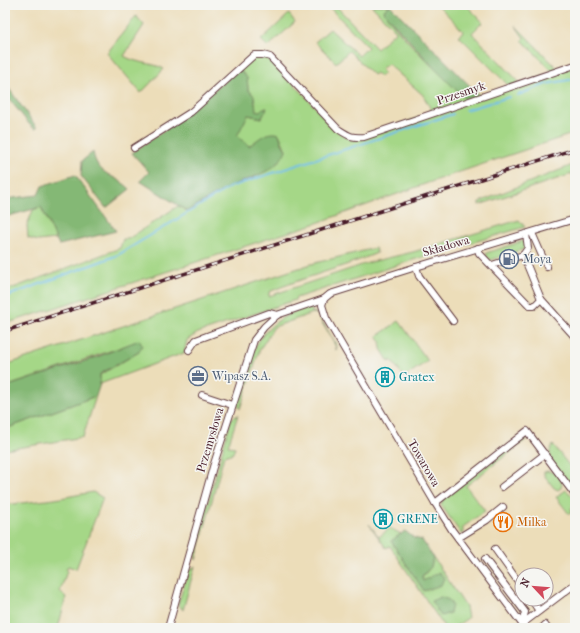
<svg xmlns="http://www.w3.org/2000/svg" width="580" height="633" viewBox="0 0 580 633" font-family="'IM FELL French Canon',serif">
	<style>
		.green { fill: #a5d787; stroke: #787b59 }
		.forest { fill: #84b874; stroke: #676c50 }
		.lines { fill: none; stroke-linecap: round; stroke-linejoin: round }
		.stream { stroke: #71bfeb; stroke-width: 2 }
		.minor-casing { stroke: #623c40; stroke-width: 8 }
		.minor { stroke: #fff; stroke-width: 6 }
		.rail-casing { stroke: #4a1f2b; stroke-width: 3.5 }
		.rail { stroke: #f6f6f2; stroke-width: 2; stroke-dasharray: 6; stroke-linecap: butt }
		.labels { text-anchor: middle; stroke-width: 3; stroke-linejoin: round; paint-order: stroke }
		.street-label { font-size: 12px; fill: #4a1f2b; stroke: #f6f6f2 }
		.service-label { font-size: 12px; fill: #4e5e75; stroke: #f6f6f2; text-anchor: start }
		.culture-label { font-size: 12px; fill: #0d838f; stroke: #f6f6f2; text-anchor: start }
		.food-label { font-size: 12px; fill: #c56008; stroke: #f6f6f2; text-anchor: start }
	</style>
	<rect width="100%" height="100%" fill="#f6f6f2"/>
	<filter id="ink" filterUnits="userSpaceOnUse"><feTurbulence type="fractalNoise" baseFrequency=".025" numOctaves="2"/><feDisplacementMap in="SourceGraphic" scale="8" xChannelSelector="R" yChannelSelector="G"/><feConvolveMatrix kernelMatrix="1 2 1 2 8 2 1 2 1" color-interpolation-filters="sRGB"/></filter>
	<filter id="wash" filterUnits="userSpaceOnUse"><feTurbulence type="fractalNoise" baseFrequency=".012" numOctaves="4" result="noise"/><feDisplacementMap in="SourceGraphic" scale="16" xChannelSelector="R" yChannelSelector="G"/><feGaussianBlur stdDeviation="0.9" result="paint"/><feColorMatrix in="noise" values="0 0 0 0 0 0 0 0 0 0 0 0 0 0 0 0 0 1.4 0 .05"/><feComposite in="paint" operator="in"/></filter>
	<g filter="url(#wash)">
		<rect width="100%" height="100%" fill="#ecddb9"/>
		<g class="green">
			<path d="M327,5H335L377,49L396,31L371,5H389L384,10C388,25 449,83 464,97L468,98L510,87L459,36L463,31L438,5H466L483,22L472,33L521,84L554,73L522,40L524,38L515,25L560,71L575,66V133L439,179L317,223L5,324V291L120,248L123,239H128L178,206L187,211L230,187L254,178L286,150L279,134H267L249,146L236,136L248,115L262,118L260,111L256,110L254,96L248,89L247,78L239,69L254,55L269,56L335,129L351,140L433,113L423,95L388,64L381,69L384,73L380,77L376,73L373,75L349,51L336,63L315,42L330,29L359,56L368,47Z"/>
			<path d="M289,14L295,22L268,47L261,40Z"/>
			<path d="M136,16L144,25L124,56C137,64 152,62 164,69L141,93L107,53Z"/>
			<path d="M575,164V173L479,205V202Z"/>
			<path d="M41,207L56,239L38,241L28,238L27,225L33,210Z"/>
			<path d="M519,220L525,227L413,260L296,298L295,300L198,333L187,340L184,353L100,384V375L139,352V341L5,387V365L311,264L375,248L377,253C342,268 304,277 269,292V296L371,262L413,252Z"/>
			<path d="M523,241L525,244L524,249L491,260L486,256V253Z"/>
			<path d="M306,308L312,309L311,311L318,314L337,346L336,350L335,345L317,314L313,313L274,327L260,349L240,409L236,403C252,356 253,324 306,308Z"/>
			<path d="M399,321L428,361L404,377L391,360L389,362L381,349L380,341L377,336Z"/>
			<path d="M96,396L83,437L5,450V429Z"/>
			<path d="M238,415L228,446L235,447L233,453L224,456L196,560L194,553L231,419Z"/>
			<path d="M524,437L527,439L466,486L485,511L463,527V533L461,534L441,505L443,499Z"/>
			<path d="M553,445L575,473V492C566,481 541,459 553,445Z"/>
			<path d="M548,471L555,473L562,483L561,488L558,490L554,488L544,475V472Z"/>
			<path d="M566,490L575,498L574,505L571,508L572,512L569,514L556,497Z"/>
			<path d="M93,492L103,498L76,569L68,566L66,570L67,571L60,592L66,597L58,628H5V505L55,499Z"/>
			<path d="M369,524L379,537L390,528L401,534L391,541L425,591L439,573L423,581L422,577L431,567L433,557L466,607L468,618L453,628H445L390,546L386,548Z"/>
			<path d="M195,566L183,610L178,604L189,570Z"/>
		</g>
		<g class="forest">
			<path d="M390,5L481,97L464,98L435,69L385,14L384,10Z"/>
			<path d="M239,69L247,78L248,89L254,96L256,110L260,111L263,108H267L262,118L248,115L237,136L249,146C259,139 267,130 279,134L282,143L286,150C276,175 249,176 228,188C214,195 201,203 187,211L140,181L149,172L132,153L173,124Z"/>
			<path d="M5,83L37,128L35,129L30,125L5,94Z"/>
			<path d="M93,152C97,176 115,174 130,189L106,208L81,176L82,161Z"/>
			<path d="M75,175L116,231L59,245L41,207L5,217V199L38,195L42,186Z"/>
			<path d="M139,340L142,345L139,352L100,374V384L96,396L5,429V387L97,357Z"/>
			<path d="M405,531L414,538L422,540L433,557L431,567L422,576L423,581L439,572L444,578L441,585L424,591L391,541Z"/>
			<path d="M441,597L449,600L452,605L450,613L441,616L431,601Z"/>
		</g>
		<g class="lines">
			<g class="stream">
				<path d="M518,95L546,84L575,79"/>
				<path d="M466,110L509,97"/>
				<path d="M5,297L118,255L230,187L453,114"/>
			</g>
		</g>
	</g>
	<g filter="url(#ink)">
		<g class="lines">
			<g class="minor-casing">
				<g id="minor">
					<path d="M134,148L191,112L254,55H263L270,57L338,129C349,136 351,138 364,137L575,65"/>
					<path d="M532,233L547,267"/>
					<path d="M478,248L479,253L530,306H534L541,299L523,255L528,248L526,234"/>
					<path d="M492,265L523,255"/>
					<path d="M416,267L419,276L453,321"/>
					<path d="M324,299L322,305L326,318L435,503L452,530L525,628"/>
					<path d="M541,299L575,337"/>
					<path d="M189,350L196,340L269,313L277,315"/>
					<path d="M202,395L232,405"/>
					<path d="M502,487L545,454"/>
					<path d="M435,503L527,431L575,495"/>
					<path d="M458,538L487,520L503,507"/>
					<path d="M495,549L522,587"/>
					<path d="M485,559L525,612L522,624"/>
					<path d="M531,599L539,611"/>
					<path d="M522,624L575,584"/>
					<path d="M168,628L213,467L254,340L264,327L277,315L324,299L330,294L416,267L575,219"/>
					<path d="M542,628L545,625L547,628"/>
				</g>
			</g>
			<use href="#minor" class="minor"/>
			<g class="rail-casing">
				<path id="rail" d="M5,331L575,149"/>
			</g>
			<use href="#rail" class="rail"/>
		</g>
	</g>
	<defs>
		<g id="fuel-ring" transform="scale(1)"><circle r="9.5" fill="#f6f6f2" stroke="#5c6f8a" stroke-width="1.5"/><path d="M-5.5-6h7V0h2V4h1.3V-2.5L3-4.5l.8-.8L6-3V5H2.5V1h-1V6h-7ZM-4.2-4.7v3.2H.2V-4.7Z" fill="#5c6f8a"/></g>
		<g id="office-ring" transform="scale(1)"><circle r="9.5" fill="#f6f6f2" stroke="#5c6f8a" stroke-width="1.5"/><path d="M-6-3h4V-5.5h4V-3h4V5H-6ZM-1-4.5V-3h2v-1.5ZM-6 0V1H6V0Z" fill="#5c6f8a"/></g>
		<g id="building-ring" transform="scale(1)"><circle r="9.5" fill="#f6f6f2" stroke="#0f9aa8" stroke-width="1.5"/><path d="M-4-6H4V6H1V3H-1V6H-4ZM-2.5-4.3h1.7v1.8h-1.7ZM.8-4.3h1.7v1.8H.8ZM-2.5-1h1.7V.8h-1.7ZM.8-1h1.7V.8H.8Z" fill="#0f9aa8"/></g>
		<g id="restaurant-ring" transform="scale(1)"><circle r="9.5" fill="#f6f6f2" stroke="#e8710a" stroke-width="1.5"/><path d="M-5-6h1v4h1v-4h1v4h1v-4h1v5L-1.5 .5V6h-2V.5L-5-1ZM5-6V6H3V1.5H1.5Q1.5-4 5-6Z" fill="#e8710a"/></g>
	</defs>
	<g fill-rule="evenodd">
		<use href="#fuel-ring" x="509" y="259"/>
		<use href="#office-ring" x="198" y="376"/>
		<use href="#building-ring" x="385" y="377"/>
		<use href="#building-ring" x="383" y="519"/>
		<use href="#restaurant-ring" x="503" y="522"/>
	</g>
	<g class="labels">
		<g class="street-label">
			<text transform="translate(461 93) rotate(-19)" y="4">Przesmyk</text>
			<text transform="translate(446 246) rotate(-16)" y="4">Składowa</text>
			<text transform="translate(210 440) rotate(-73)" y="4">Przemysłowa</text>
			<text transform="translate(424 463) rotate(60)" y="4">Towarowa</text>
		</g>
		<g class="service-label">
			<text x="523" y="263">Moya</text>
			<text x="212" y="380">Wipasz S.A.</text>
		</g>
		<g class="culture-label">
			<text x="399" y="381">Gratex</text>
			<text x="397" y="523">GRENE</text>
		</g>
		<g class="food-label">
			<text x="517" y="526">Milka</text>
		</g>
	</g>
	<rect width="580" height="633" fill="none" stroke="#f6f6f2" stroke-width="20"/>
	<g transform="translate(534 587) rotate(296)"><circle r="19" fill="#f6f6f2" stroke="#b1a0a2"/>
	<path d="M0-3L7 15L0 10L-7 15Z" fill="#d1495b"/>
	<text y="-6" font-size="11" font-weight="bold" text-anchor="middle" fill="#4a1f2b">N</text>
	</g>
</svg>
